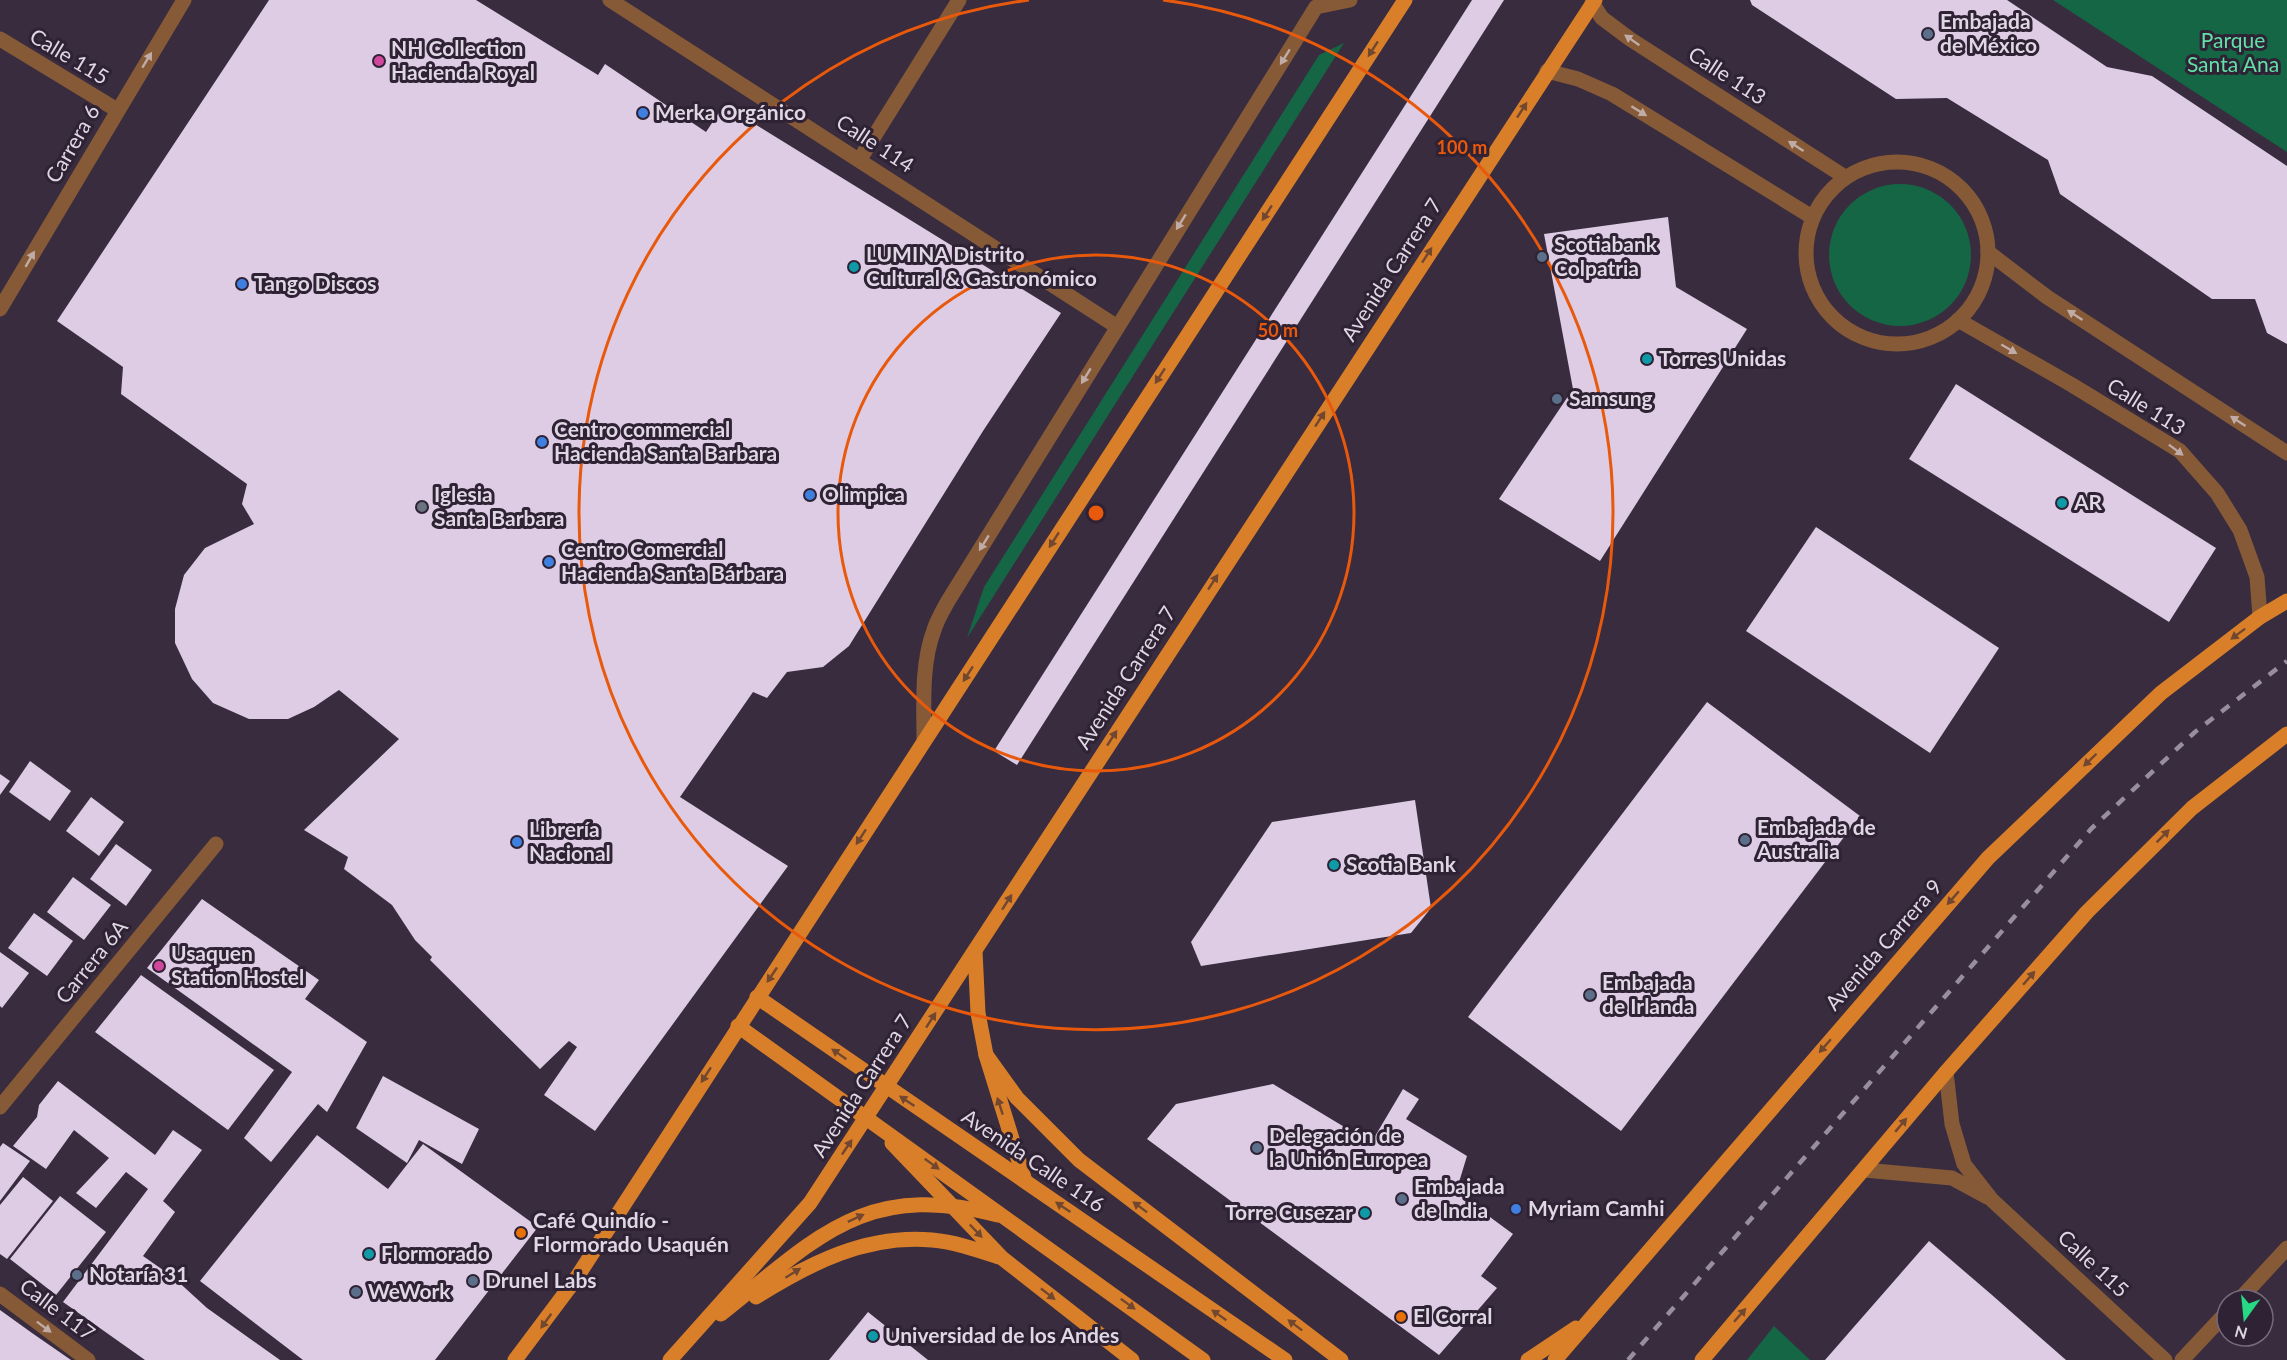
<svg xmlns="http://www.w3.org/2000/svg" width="2287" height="1360" viewBox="0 0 2287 1360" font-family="Lato,sans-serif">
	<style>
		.green { fill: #146645 }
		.building { fill: #ddcce4 }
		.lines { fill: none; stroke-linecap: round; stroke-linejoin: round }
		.pedestrian { stroke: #865a37; stroke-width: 15 }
		.minor { stroke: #865a37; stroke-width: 15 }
		.primary { stroke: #d97f29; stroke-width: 15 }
		.rail { stroke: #988e9d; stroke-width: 4.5; stroke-dasharray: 10 10; stroke-linecap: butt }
		.oneway { fill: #c0aba7 }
		.oneway2 { fill: #724730 }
		.ring { fill: none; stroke: #e8590c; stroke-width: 3 }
		.service-dot { fill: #5c6f8a; stroke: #2e2234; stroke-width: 2 }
		.hotel-dot { fill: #d1479c; stroke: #2e2234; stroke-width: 2 }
		.shop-dot { fill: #3f7fe0; stroke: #2e2234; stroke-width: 2 }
		.culture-dot { fill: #0f9aa8; stroke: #2e2234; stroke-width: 2 }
		.worship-dot { fill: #6b7280; stroke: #2e2234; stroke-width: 2 }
		.food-dot { fill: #e8710a; stroke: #2e2234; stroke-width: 2 }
		.labels { text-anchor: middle; stroke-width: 6; stroke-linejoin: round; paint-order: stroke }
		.poi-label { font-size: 21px; font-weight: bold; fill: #dfd7e3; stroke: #2e2234; text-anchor: start }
		.park-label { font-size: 21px; fill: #61e1a7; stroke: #2e2234 }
		.street-label { font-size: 21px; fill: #dfd7e3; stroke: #2e2234 }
		.centre { fill: #e8590c; stroke: #2e2234; stroke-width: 3 }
		.ring-label { font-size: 18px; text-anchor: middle; font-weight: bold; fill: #e8590c; stroke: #2e2234; stroke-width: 6; stroke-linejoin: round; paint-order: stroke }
	</style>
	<rect width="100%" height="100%" fill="#382c3e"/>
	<g class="green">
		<path d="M2053,0H2287V152Z"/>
		<path d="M1344,43L967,638L984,587L1319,55Z"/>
		<circle cx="1900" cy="255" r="71"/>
		<path d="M1774,1326L1810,1360H1747Z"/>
	</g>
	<g class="building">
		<path d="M269,0H476L598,75L605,64L706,132L724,105L1061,313L983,431L849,646L823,667L787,672L767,698L753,692L680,797L788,866L595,1131L544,1095L577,1047L569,1041L540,1069L430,960L432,957L415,940L392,905L344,869L348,857L304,830L399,739L339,690L314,707L288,719H249L213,703L192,679L175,643V609L184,575L205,548L254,524L242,504L247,484L121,394L123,367L57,321Z"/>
		<path d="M1472,0H1504L1017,765L994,751Z"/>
		<path d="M1750,0H2007L2107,67L2152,76L2287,166V344L2267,333L2255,299H2212L2060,194L2048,160L1947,98L1896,99L1752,5Z"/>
		<path d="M1668,217L1676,287L1747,329L1600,561L1499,499L1573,389L1544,234Z"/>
		<path d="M1956,384L2216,548L2169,622L1909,459Z"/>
		<path d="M1816,527L1999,648L1930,753L1746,631Z"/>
		<path d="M1707,702L1860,816L1621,1131L1468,1017Z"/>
		<path d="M30,761L71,791L50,821L9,792Z"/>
		<path d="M0,774L10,781L0,795Z"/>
		<path d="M91,797L124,822L99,856L66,831Z"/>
		<path d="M1415,800L1431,908L1411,933L1201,966L1191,942L1272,822Z"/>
		<path d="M116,844L152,870L126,906L90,879Z"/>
		<path d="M73,877L111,905L84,940L47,912Z"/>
		<path d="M202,899L319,980L305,999L367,1042L327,1112L318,1104L271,1162L244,1138L292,1072L147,968Z"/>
		<path d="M34,913L73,941L47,976L8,948Z"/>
		<path d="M0,952L29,973L2,1008L0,1006Z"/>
		<path d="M141,975L274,1070L228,1130L95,1032Z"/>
		<path d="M383,1076L479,1129L462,1164L419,1140L407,1163L356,1128Z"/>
		<path d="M58,1081L155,1155L173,1130L202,1150L163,1201L175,1212L143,1256L173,1277L207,1308L280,1360H145L63,1302L148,1189L126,1172L96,1208L76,1193L109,1158L74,1130L46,1169L13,1146L37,1117L39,1105Z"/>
		<path d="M1273,1084L1371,1143L1403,1089L1419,1099L1406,1119L1467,1156L1456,1192L1513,1234L1481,1276L1497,1288L1439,1355L1147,1139L1176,1104Z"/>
		<path d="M317,1135L388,1189L423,1144L538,1227L435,1360H303L200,1281Z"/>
		<path d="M3,1143L30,1161L0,1201V1147Z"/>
		<path d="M23,1177L53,1201L7,1259L0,1254V1205Z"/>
		<path d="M60,1196L106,1232L56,1295L10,1259Z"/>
		<path d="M1929,1241L1992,1295L2066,1360H1825Z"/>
		<path d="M0,1310L32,1333L71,1360H0Z"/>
		<path d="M868,1312L928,1360H829Z"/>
	</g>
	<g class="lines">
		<path class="pedestrian" d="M0,1107L216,844"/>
		<g class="minor">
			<path d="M610,0L1116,326"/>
			<path d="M1592,3L1602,18L1630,39L1845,177"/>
			<path d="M0,39L117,110"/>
			<path d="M1547,71L1578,79L1612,94L1812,217"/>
			<path d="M860,159L959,0"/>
			<circle cx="1897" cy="253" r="91"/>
			<path d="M1988,252L2047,297L2287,453"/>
			<path d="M0,309L184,0"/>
			<path d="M1958,320L2072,385L2180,451L2217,493L2240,530L2257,577L2260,617"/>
			<path d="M924,741C924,706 921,664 934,630C937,620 943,610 948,601L1316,7L1350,0"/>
			<path d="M1946,1072L1952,1124L1964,1164L1992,1200L2165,1360"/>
			<path d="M1864,1170L1952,1178L1987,1197"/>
			<path d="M0,1294L88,1360"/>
			<path d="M2239,1300L2287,1248"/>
			<path d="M2182,1360L2227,1312"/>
		</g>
		<g class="primary">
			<path d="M975,951L978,1013L986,1055L1025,1181"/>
			<path d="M757,997L1285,1360"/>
			<path d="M738,1026L1203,1360"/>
			<path d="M986,1055L1017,1098L1079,1160L1341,1360"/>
			<path d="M892,1143L1002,1258L1132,1360"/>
			<path d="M756,1297C810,1263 867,1234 932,1240C955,1242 978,1250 999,1257"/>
			<path d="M721,1314C819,1236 865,1181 998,1215"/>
			<path d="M515,1360L575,1280L1405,0"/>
			<path d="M670,1360L810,1203L1595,0"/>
			<path d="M1528,1360L1576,1328"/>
			<path d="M1555,1360L1988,858L2161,693L2260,617L2287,601"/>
			<path d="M1702,1360L1946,1072L2087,912L2192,808L2287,734"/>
		</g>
		<path class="rail" d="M1628,1360L2091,829L2195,732L2287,661"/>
	</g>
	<defs><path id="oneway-solid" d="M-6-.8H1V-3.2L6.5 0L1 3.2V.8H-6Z" transform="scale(1.5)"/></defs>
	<g class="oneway">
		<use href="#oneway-solid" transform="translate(1632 40) rotate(-145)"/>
		<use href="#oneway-solid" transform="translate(1285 57) rotate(122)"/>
		<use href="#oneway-solid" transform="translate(147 60) rotate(-59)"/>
		<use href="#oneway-solid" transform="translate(1639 111) rotate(32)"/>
		<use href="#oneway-solid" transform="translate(1796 146) rotate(-147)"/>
		<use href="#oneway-solid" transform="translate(1181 222) rotate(122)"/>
		<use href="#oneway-solid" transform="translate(30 259) rotate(-60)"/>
		<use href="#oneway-solid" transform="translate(2075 315) rotate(-147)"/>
		<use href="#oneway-solid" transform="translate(2009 349) rotate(30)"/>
		<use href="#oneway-solid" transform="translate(1086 376) rotate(121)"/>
		<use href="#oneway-solid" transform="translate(2238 421) rotate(-147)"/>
		<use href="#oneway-solid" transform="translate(2176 450) rotate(37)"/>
		<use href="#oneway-solid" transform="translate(984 543) rotate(122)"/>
		<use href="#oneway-solid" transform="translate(44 1327) rotate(37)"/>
	</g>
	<g class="oneway2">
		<use href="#oneway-solid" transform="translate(1373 49) rotate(123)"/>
		<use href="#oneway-solid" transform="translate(1522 110) rotate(-57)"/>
		<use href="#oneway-solid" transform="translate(1267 213) rotate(123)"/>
		<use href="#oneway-solid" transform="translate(1427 255) rotate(-57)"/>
		<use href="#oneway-solid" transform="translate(1160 376) rotate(123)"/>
		<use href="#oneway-solid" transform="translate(1320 419) rotate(-57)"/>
		<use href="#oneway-solid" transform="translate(1054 540) rotate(123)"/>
		<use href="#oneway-solid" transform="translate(1213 582) rotate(-57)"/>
		<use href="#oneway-solid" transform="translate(2238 634) rotate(143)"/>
		<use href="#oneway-solid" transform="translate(968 674) rotate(123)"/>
		<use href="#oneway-solid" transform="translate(1112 738) rotate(-57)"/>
		<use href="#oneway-solid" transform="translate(2090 760) rotate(136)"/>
		<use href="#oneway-solid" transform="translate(2163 836) rotate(-45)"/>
		<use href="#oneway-solid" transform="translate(861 837) rotate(123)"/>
		<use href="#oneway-solid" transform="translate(1953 898) rotate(131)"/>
		<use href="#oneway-solid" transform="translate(1007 902) rotate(-57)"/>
		<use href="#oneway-solid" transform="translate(772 975) rotate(124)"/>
		<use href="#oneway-solid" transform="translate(2029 978) rotate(-49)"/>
		<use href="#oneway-solid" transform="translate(931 1020) rotate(-57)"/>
		<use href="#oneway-solid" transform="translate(1825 1046) rotate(131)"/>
		<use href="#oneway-solid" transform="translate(839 1054) rotate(-145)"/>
		<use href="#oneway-solid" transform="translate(706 1075) rotate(123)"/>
		<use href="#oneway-solid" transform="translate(907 1101) rotate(-146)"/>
		<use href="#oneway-solid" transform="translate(1000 1106) rotate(-108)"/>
		<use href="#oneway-solid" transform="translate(1901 1125) rotate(-50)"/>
		<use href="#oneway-solid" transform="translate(847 1147) rotate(-56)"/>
		<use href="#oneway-solid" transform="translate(932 1164) rotate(36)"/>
		<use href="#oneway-solid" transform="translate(1063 1207) rotate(-146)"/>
		<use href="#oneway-solid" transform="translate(1140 1207) rotate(-143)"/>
		<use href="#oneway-solid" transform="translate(856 1218) rotate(-25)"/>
		<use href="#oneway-solid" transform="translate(976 1231) rotate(46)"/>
		<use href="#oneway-solid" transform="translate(793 1273) rotate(-32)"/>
		<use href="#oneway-solid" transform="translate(1048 1294) rotate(38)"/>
		<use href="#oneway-solid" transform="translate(1128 1304) rotate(36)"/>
		<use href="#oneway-solid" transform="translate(1219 1315) rotate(-145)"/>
		<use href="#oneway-solid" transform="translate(1740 1315) rotate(-49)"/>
		<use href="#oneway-solid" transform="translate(546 1321) rotate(126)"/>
		<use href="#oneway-solid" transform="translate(1295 1325) rotate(-143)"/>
	</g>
	<g class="ring">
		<circle cx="1096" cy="513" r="258"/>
		<path d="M1163 0A517 517 0 1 1 1029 0"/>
	</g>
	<g class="service-dot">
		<circle cx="1928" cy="34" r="6"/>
		<circle cx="1542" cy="257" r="6"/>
		<circle cx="1557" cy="399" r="6"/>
		<circle cx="1745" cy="840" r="6"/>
		<circle cx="1590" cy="995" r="6"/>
		<circle cx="1257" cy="1148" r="6"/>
		<circle cx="1402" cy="1199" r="6"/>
		<circle cx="77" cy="1275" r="6"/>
		<circle cx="473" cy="1281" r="6"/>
		<circle cx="356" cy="1292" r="6"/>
	</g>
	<g class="hotel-dot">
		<circle cx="379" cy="61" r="6"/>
		<circle cx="159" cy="966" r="6"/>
	</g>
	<g class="shop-dot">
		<circle cx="643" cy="113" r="6"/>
		<circle cx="242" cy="284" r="6"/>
		<circle cx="542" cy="442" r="6"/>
		<circle cx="810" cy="495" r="6"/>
		<circle cx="549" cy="562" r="6"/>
		<circle cx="517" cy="842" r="6"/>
		<circle cx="1516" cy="1209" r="6"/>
	</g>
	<g class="culture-dot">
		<circle cx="854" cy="267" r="6"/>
		<circle cx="1647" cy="359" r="6"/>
		<circle cx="2062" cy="503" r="6"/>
		<circle cx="1334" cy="865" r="6"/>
		<circle cx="1365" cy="1213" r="6"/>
		<circle cx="369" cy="1254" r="6"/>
		<circle cx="873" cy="1336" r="6"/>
	</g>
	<circle class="worship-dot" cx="422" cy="507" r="6"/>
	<g class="food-dot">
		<circle cx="521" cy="1233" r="6"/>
		<circle cx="1401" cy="1317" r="6"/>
	</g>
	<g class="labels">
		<g class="poi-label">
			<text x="1940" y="29">Embajada<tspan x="1940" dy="24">de México</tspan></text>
			<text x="391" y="56">NH Collection<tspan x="391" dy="24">Hacienda Royal</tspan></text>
			<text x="655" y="120">Merka Orgánico</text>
			<text x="1554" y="252">Scotiabank<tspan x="1554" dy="24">Colpatria</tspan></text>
			<text x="866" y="262">LUMINA Distrito<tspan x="866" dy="24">Cultural &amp; Gastronómico</tspan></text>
			<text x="254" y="291">Tango Discos</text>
			<text x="1659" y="366">Torres Unidas</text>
			<text x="1569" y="406">Samsung</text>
			<text x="554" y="437">Centro commercial<tspan x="554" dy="24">Hacienda Santa Barbara</tspan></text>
			<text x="434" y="502">Iglesia<tspan x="434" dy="24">Santa Barbara</tspan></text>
			<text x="822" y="502">Olimpica</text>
			<text x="2074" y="510">AR</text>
			<text x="561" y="557">Centro Comercial<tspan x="561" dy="24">Hacienda Santa Bárbara</tspan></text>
			<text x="1757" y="835">Embajada de<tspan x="1757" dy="24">Australia</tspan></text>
			<text x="529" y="837">Librería<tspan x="529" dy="24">Nacional</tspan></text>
			<text x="1346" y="872">Scotia Bank</text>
			<text x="171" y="961">Usaquen<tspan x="171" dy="24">Station Hostel</tspan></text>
			<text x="1602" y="990">Embajada<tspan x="1602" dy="24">de Irlanda</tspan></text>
			<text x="1269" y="1143">Delegación de<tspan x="1269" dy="24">la Unión Europea</tspan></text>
			<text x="1414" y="1194">Embajada<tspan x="1414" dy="24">de India</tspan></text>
			<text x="1528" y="1216">Myriam Camhi</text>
			<text x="1353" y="1220" text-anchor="end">Torre Cusezar</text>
			<text x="533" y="1228">Café Quindío -<tspan x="533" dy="24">Flormorado Usaquén</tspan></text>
			<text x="381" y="1261">Flormorado</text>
			<text x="89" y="1282">Notaría 31</text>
			<text x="485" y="1288">Drunel Labs</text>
			<text x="368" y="1299">WeWork</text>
			<text x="1413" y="1324">El Corral</text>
			<text x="885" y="1343">Universidad de los Andes</text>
		</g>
		<g class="park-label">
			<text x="2233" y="48">Parque<tspan x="2233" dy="24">Santa Ana</tspan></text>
		</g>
		<g class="street-label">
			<text transform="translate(69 57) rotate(31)" y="7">Calle 115</text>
			<text transform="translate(1727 76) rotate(33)" y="7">Calle 113</text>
			<text transform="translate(73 144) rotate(-60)" y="7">Carrera 6</text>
			<text transform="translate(875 144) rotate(33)" y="7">Calle 114</text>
			<text transform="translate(1392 270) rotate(-57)" y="7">Avenida Carrera 7</text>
			<text transform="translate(2146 407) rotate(32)" y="7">Calle 113</text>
			<text transform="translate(1126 678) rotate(-57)" y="7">Avenida Carrera 7</text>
			<text transform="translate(1884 945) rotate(-49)" y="7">Avenida Carrera 9</text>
			<text transform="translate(92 962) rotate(-51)" y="7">Carrera 6A</text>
			<text transform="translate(862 1086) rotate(-57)" y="7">Avenida Carrera 7</text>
			<text transform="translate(1033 1161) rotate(34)" y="7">Avenida Calle 116</text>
			<text transform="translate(2093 1264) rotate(43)" y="7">Calle 115</text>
			<text transform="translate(57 1310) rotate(37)" y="7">Calle 117</text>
		</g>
	</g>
	<circle cx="1096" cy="513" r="9" class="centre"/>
	<g class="ring-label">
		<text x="1462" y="154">100 m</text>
		<text x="1278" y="337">50 m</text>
	</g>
	<g transform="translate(2245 1318) rotate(195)"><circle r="28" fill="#2e2234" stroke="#756a7a" stroke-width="1.5"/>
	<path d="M0-4.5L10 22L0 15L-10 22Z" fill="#27d885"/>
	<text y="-9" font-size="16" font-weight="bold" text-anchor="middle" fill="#dfd7e3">N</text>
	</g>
</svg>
